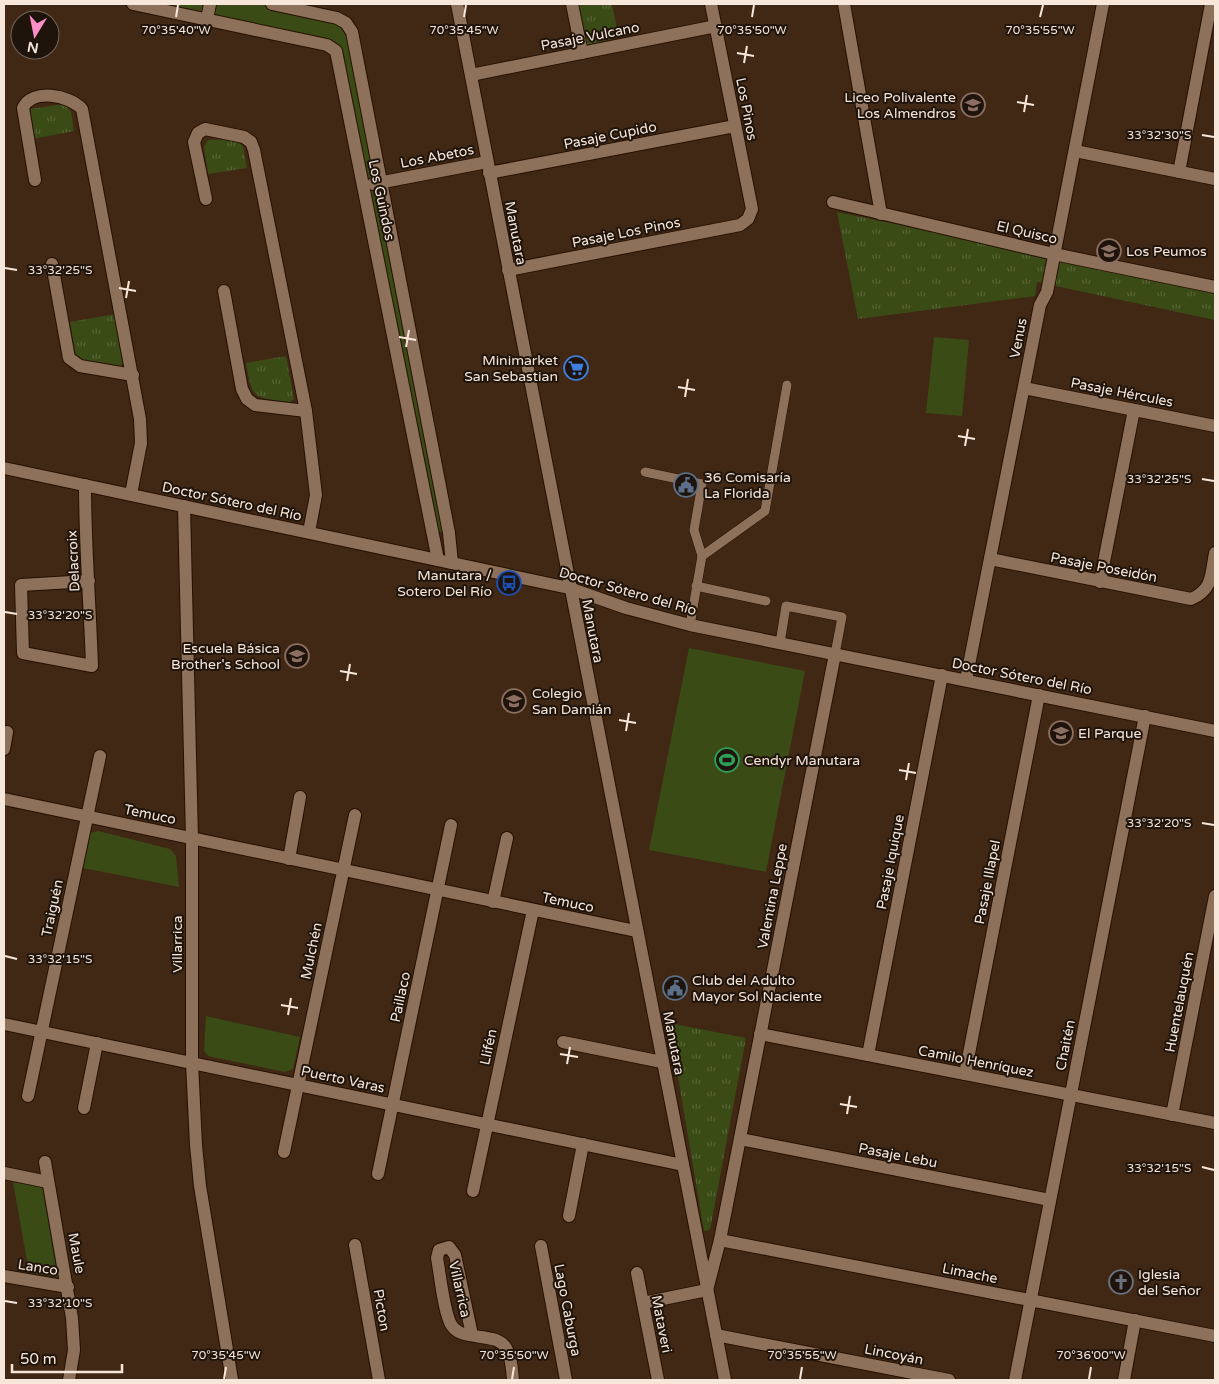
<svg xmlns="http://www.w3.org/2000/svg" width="1219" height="1384" viewBox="0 0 1219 1384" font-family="'Varela Round',sans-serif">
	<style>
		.green { fill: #3a4b16 }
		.park { fill: url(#park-tufts) }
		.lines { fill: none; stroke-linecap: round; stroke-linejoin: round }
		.lane-casing { stroke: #261000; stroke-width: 10 }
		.street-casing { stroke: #261000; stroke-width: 14 }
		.secondary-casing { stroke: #261000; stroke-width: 14 }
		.lane { stroke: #8e715b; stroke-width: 9 }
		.street { stroke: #8e715b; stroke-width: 12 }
		.secondary { stroke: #8e715b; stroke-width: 12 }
		.ticks { fill: none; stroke: #f7e7db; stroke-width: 2 }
		.labels { text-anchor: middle; stroke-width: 4; stroke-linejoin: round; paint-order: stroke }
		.street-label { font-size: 14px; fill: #f7e7db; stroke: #1f140b }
		.poi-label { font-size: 14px; fill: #f7e7db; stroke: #1f140b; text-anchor: start }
		.ticks-label { font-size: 12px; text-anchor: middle; fill: #f7e7db; stroke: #1f140b; stroke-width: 4; stroke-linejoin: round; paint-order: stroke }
	</style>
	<defs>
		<pattern id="park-tufts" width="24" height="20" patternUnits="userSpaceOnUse" patternTransform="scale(1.25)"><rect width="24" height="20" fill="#3a4b16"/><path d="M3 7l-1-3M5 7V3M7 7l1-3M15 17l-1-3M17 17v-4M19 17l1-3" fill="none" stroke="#576537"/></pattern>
	</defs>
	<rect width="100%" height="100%" fill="#402814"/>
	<g class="green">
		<path d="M137,4H265L337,19L345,24L445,532L436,531L338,52Z"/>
		<path d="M934,337L969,340L962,416L926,413Z"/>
		<path d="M689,648L805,671L766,872L649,850Z"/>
		<path d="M98,831L170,849L176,856L179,887L83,868L90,833Z"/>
		<path d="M206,1016L300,1037L293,1069L285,1072L208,1056L204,1051Z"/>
		<path d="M13,1182L42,1186L58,1277L29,1272Z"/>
	</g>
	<g class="park">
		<path d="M575,4H612L618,34L616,38L587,45Z"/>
		<path d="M64,104L71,112L74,131L33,139L29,118L30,109Z"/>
		<path d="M233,139L243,146L247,168L208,174L204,147L208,140Z"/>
		<path d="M837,212L1215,290V320L1037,282L1035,296L858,319Z"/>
		<path d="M115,314L124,363L118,368L83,362L76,357L70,322Z"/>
		<path d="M286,356L294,399L289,403C252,395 253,401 246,363Z"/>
		<path d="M669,1023L746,1038L710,1230L704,1231Z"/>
	</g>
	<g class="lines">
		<g class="lane-casing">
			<g id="lane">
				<path d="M645,472L702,484L694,530L702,556"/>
				<path d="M696,586L766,601"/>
				<path d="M690,625L702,556L765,511L787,385"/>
				<path d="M780,643L786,606L842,617L835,654"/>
			</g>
		</g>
		<g class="street-casing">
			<g id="street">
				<path d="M133,4L327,45L336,51L438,560"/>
				<path d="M272,4L337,18L346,23L352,32L449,533L452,563"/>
				<path d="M572,4L582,53"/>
				<path d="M844,4L881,214"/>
				<path d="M207,19L210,4"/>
				<path d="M471,75L716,26"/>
				<path d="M1075,151L1215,179"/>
				<path d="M1179,172L1211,4"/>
				<path d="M489,173L735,126"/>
				<path d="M35,180L23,108C32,88 69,95 82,109L140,419L141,443L131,494"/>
				<path d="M373,184L487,162"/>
				<path d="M206,199L194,142L198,133L205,129L244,137L251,142L254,150L306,411L316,495L309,532"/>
				<path d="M833,202L1054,254L1215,287"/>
				<path d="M52,264L69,358L80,366L133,375"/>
				<path d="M508,270L740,225L748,219L752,209L711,4"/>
				<path d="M224,291L242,389L247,399L255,405L306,411"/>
				<path d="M1024,388L1215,426"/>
				<path d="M85,485C85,545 90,606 92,666L23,653L21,585L89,581"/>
				<path d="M184,506L192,839V1063L196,1145L200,1186L232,1380"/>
				<path d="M990,559L1191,599C1213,590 1211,574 1215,553"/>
				<path d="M1100,582L1134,410"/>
				<path d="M966,680L1040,305L1047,292L1103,4"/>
				<path d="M4,749L7,732"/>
				<path d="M4,799L636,931"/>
				<path d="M289,859L300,797"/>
				<path d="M493,902L507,838"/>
				<path d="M4,1024L683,1165"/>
				<path d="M760,1034L1215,1123"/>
				<path d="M563,1042L662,1062"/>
				<path d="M868,1055L942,675"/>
				<path d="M965,1074L1039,695"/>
				<path d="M28,1096L100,756"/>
				<path d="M84,1108L97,1043"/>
				<path d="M1172,1115L1215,896"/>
				<path d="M740,1139L1050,1200"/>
				<path d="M284,1152L355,815"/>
				<path d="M45,1162L72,1318L74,1350L69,1380"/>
				<path d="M4,1173L48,1182"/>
				<path d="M378,1174L451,825"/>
				<path d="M473,1191L533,910"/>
				<path d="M569,1216L583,1144"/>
				<path d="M720,1240L1215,1336"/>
				<path d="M355,1245L379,1380"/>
				<path d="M541,1246L566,1380"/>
				<path d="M637,1273L658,1380"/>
				<path d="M4,1276L68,1287"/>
				<path d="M643,1303L707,1290L720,1240L835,654"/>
				<path d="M472,1335L455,1255L449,1247L439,1250L437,1258C440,1273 444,1315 452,1326C464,1343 498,1330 507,1350C512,1358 512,1371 513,1380"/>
				<path d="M716,1335L949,1380"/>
				<path d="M1015,1380L1145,716"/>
				<path d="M1124,1380L1135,1320"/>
			</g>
		</g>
		<g class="secondary-casing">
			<g id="secondary">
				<path d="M457,4L725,1380"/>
				<path d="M4,468L569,588L626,608L690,625L1215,731"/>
			</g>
		</g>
		<use href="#lane" class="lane"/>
		<use href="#street" class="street"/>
		<use href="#secondary" class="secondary"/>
	</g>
	<path class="ticks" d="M176,17L178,5M464,17L466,5M752,17L754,5M1040,17L1043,5M737,53L754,56M744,63L747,46M1017,102L1034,105M1024,112L1027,95M1202,135L1214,137M5,268L17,270M119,288L136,291M126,298L129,281M399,337L416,340M406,347L409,330M678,387L695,390M685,397L688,379M958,436L975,439M965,446L968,429M1202,479L1214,481M5,612L17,614M340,671L357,674M347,681L350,664M619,720L636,723M626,731L629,713M899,770L916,773M906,780L909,763M1202,823L1214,825M5,956L17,959M281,1005L298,1008M288,1015L291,998M560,1054L578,1057M567,1064L570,1047M840,1104L857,1107M847,1114L850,1096M1202,1167L1214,1170M5,1301L17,1303M224,1379L226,1367M512,1379L514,1367M800,1379L802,1367M1089,1379L1091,1367"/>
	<defs>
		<g id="school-ring" transform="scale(1.25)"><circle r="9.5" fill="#1f140b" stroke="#8d6e63" stroke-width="1.5"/><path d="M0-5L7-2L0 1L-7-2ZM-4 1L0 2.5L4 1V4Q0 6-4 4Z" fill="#8d6e63"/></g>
		<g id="supermarket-ring" transform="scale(1.25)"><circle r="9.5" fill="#1f140b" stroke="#3f7fe0" stroke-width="1.5"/><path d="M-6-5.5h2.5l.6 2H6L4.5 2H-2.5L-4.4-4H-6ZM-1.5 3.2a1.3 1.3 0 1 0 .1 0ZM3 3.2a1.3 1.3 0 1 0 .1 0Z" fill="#3f7fe0"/></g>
		<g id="civic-ring" transform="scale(1.25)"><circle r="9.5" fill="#1f140b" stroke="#5c6f8a" stroke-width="1.5"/><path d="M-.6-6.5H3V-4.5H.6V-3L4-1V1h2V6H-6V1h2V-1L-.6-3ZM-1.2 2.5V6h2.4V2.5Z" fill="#5c6f8a"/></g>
		<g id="bus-ring" transform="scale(1.25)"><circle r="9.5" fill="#1f140b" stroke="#1a4fb4" stroke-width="1.5"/><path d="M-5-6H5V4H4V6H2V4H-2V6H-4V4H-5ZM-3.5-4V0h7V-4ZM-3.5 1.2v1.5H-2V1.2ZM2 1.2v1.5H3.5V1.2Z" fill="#1a4fb4"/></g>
		<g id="stadium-ring" transform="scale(1.25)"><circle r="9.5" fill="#1f140b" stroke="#2e9e5b" stroke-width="1.5"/><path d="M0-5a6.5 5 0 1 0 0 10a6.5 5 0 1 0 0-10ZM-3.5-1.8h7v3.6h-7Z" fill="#2e9e5b"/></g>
		<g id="church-ring" transform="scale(1.25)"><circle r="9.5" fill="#1f140b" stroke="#6b7280" stroke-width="1.5"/><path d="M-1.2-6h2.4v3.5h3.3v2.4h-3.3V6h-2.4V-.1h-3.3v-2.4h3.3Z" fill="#6b7280"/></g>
	</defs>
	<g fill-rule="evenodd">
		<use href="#school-ring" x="973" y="105"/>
		<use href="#school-ring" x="1109" y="251"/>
		<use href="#supermarket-ring" x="576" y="368"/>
		<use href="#civic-ring" x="686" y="485"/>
		<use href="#bus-ring" x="509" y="583"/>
		<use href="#school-ring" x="297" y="656"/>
		<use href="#school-ring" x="514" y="701"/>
		<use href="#school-ring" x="1061" y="733"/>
		<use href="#stadium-ring" x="727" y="760"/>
		<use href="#civic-ring" x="675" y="988"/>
		<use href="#church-ring" x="1121" y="1282"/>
	</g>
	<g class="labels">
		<g class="street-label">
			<text transform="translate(590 36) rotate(-11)" y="5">Pasaje Vulcano</text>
			<text transform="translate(747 109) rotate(79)" y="5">Los Pinos</text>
			<text transform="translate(610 135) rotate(-11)" y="5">Pasaje Cupido</text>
			<text transform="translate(437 156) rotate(-11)" y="5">Los Abetos</text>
			<text transform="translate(382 200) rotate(78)" y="5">Los Guindos</text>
			<text transform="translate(626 232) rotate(-11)" y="5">Pasaje Los Pinos</text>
			<text transform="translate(1027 232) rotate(13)" y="5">El Quisco</text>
			<text transform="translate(516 233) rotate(79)" y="5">Manutara</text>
			<text transform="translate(1018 338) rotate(-79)" y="5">Venus</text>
			<text transform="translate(1122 392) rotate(11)" y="5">Pasaje Hércules</text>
			<text transform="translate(232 501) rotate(12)" y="5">Doctor Sótero del Río</text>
			<text transform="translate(73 561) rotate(-93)" y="5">Delacroix</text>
			<text transform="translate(1104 567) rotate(11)" y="5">Pasaje Poseidón</text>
			<text transform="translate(628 591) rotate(16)" y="5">Doctor Sótero del Río</text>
			<text transform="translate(593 631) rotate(79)" y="5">Manutara</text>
			<text transform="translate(1022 676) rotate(11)" y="5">Doctor Sótero del Río</text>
			<text transform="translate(150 814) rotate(12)" y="5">Temuco</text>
			<text transform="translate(890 862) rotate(-79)" y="5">Pasaje Iquique</text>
			<text transform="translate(987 882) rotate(-79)" y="5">Pasaje Illapel</text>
			<text transform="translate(772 896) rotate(-79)" y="5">Valentina Leppe</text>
			<text transform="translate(568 902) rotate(12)" y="5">Temuco</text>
			<text transform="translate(52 908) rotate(-78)" y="5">Traiguén</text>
			<text transform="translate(177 944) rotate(-90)" y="5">Villarrica</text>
			<text transform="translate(311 951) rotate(-78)" y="5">Mulchén</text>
			<text transform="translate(400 997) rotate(-78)" y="5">Paillaco</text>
			<text transform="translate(1179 1002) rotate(-79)" y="5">Huentelauquén</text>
			<text transform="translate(674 1043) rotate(79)" y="5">Manutara</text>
			<text transform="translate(1065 1045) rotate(-79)" y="5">Chaitén</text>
			<text transform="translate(488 1047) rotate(-78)" y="5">Llifén</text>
			<text transform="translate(976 1061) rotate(11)" y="5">Camilo Henríquez</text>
			<text transform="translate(343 1079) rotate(12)" y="5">Puerto Varas</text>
			<text transform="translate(898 1155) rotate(11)" y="5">Pasaje Lebu</text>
			<text transform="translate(77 1253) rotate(79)" y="5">Maule</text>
			<text transform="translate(38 1267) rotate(9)" y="5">Lanco</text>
			<text transform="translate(970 1273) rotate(11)" y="5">Limache</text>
			<text transform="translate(460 1289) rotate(77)" y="5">Villarrica</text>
			<text transform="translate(382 1310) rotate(80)" y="5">Picton</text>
			<text transform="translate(568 1310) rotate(79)" y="5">Lago Caburga</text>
			<text transform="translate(662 1324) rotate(79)" y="5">Mataveri</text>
			<text transform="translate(894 1354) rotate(11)" y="5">Lincoyán</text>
		</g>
		<g class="poi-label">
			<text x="956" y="102" text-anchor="end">Liceo Polivalente<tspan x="956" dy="16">Los Almendros</tspan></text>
			<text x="1126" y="256">Los Peumos</text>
			<text x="558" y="365" text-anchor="end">Minimarket<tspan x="558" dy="16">San Sebastian</tspan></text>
			<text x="704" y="482">36 Comisaría<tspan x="704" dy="16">La Florida</tspan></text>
			<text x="492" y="580" text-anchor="end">Manutara /<tspan x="492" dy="16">Sotero Del Río</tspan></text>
			<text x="280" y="653" text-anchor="end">Escuela Básica<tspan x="280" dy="16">Brother's School</tspan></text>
			<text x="532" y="698">Colegio<tspan x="532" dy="16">San Damián</tspan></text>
			<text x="1078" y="738">El Parque</text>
			<text x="744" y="765">Cendyr Manutara</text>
			<text x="692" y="985">Club del Adulto<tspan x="692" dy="16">Mayor Sol Naciente</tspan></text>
			<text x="1138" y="1279">Iglesia<tspan x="1138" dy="16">del Señor</tspan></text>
		</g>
	</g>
	<g class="ticks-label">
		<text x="464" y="34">70°35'45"W</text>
		<text x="752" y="34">70°35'50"W</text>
		<text x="1040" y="34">70°35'55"W</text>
		<text x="176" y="34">70°35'40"W</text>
		<text x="1159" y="139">33°32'30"S</text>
		<text x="60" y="274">33°32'25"S</text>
		<text x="1159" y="483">33°32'25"S</text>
		<text x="60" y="619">33°32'20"S</text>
		<text x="1159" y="827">33°32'20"S</text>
		<text x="60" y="963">33°32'15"S</text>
		<text x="1159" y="1172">33°32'15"S</text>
		<text x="60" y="1307">33°32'10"S</text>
		<text x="226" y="1359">70°35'45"W</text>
		<text x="514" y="1359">70°35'50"W</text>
		<text x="802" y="1359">70°35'55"W</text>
		<text x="1091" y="1359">70°36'00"W</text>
	</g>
	<rect width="1219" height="1384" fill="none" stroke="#f7e7db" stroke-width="10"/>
	<g transform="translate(35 35) rotate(190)"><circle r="24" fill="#1f140b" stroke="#75685e"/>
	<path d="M0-4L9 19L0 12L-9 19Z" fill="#fa8fc8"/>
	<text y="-8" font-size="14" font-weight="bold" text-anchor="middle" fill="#f7e7db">N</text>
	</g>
	<path d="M12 1364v8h110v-8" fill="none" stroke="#f7e7db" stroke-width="2.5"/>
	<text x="20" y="1364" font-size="15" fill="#f7e7db" stroke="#1f140b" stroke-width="4" paint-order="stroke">50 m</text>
</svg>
